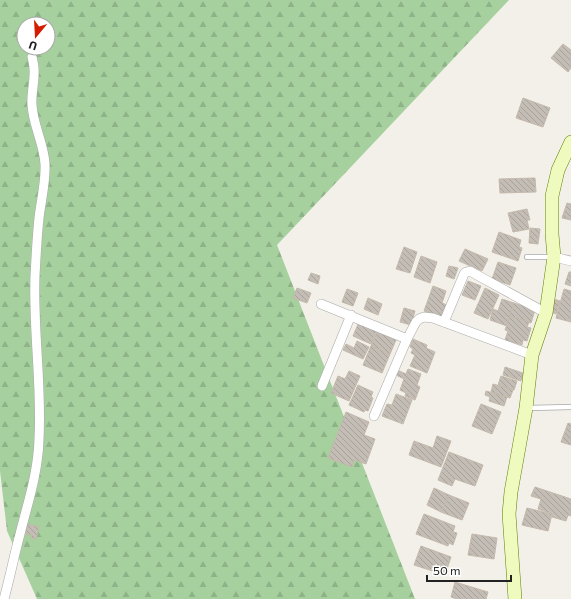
<svg xmlns="http://www.w3.org/2000/svg" width="571" height="599" viewBox="0 0 571 599" font-family="Commissioner,sans-serif">
	<style>
		.forest { fill: url(#forest-firs); fill-rule: evenodd }
		.building { fill: url(#building-back-hatch); stroke: #c4b9ab }
		.lines { fill: none; stroke-linecap: round; stroke-linejoin: round }
		.lane-casing { stroke: #a9a9a9; stroke-width: 6 }
		.street-casing { stroke: #a9a9a9; stroke-width: 10 }
		.secondary-casing { stroke: #617e04; stroke-width: 14 }
		.lane { stroke: #fff; stroke-width: 4.5 }
		.street { stroke: #fff; stroke-width: 9 }
		.secondary { stroke: #effabf; stroke-width: 13 }
	</style>
	<defs>
		<pattern id="forest-firs" width="22" height="20" patternUnits="userSpaceOnUse"><rect width="22" height="20" fill="#a6d19e"/><path d="M5 1l3.5 6h-7zM16 11l3.5 6h-7z" fill="#8fb388"/></pattern>
		<pattern id="building-back-hatch" width="6" height="6" patternUnits="userSpaceOnUse"><rect width="6" height="6" fill="#c3bdb5"/><path d="M-1 5l2 2M0 0l6 6M5-1l2 2" fill="none" stroke="#a7a29b"/></pattern>
	</defs>
	<rect width="100%" height="100%" fill="#f2f0e9"/>
	<path class="forest" d="M0,0H509L277,245L415,599H37L7,531L0,471ZM24,24H48V48H24Z"/>
	<g class="building">
		<path d="M563,44L571,50V68L568,72L551,58Z"/>
		<path d="M523,98L550,108L543,127L516,118Z"/>
		<path d="M535,178L536,192L500,193L499,179Z"/>
		<path d="M567,203L571,204V220L562,218Z"/>
		<path d="M527,209L530,220H527L529,229L513,232L508,213Z"/>
		<path d="M530,228L540,229L538,244L529,243Z"/>
		<path d="M499,232L521,240L519,247L522,248L518,261L492,252Z"/>
		<path d="M404,247L417,252L410,273L396,269Z"/>
		<path d="M465,249L488,259L482,271L459,261Z"/>
		<path d="M421,256L437,262L430,283L414,277Z"/>
		<path d="M498,262L516,268L510,285L492,279Z"/>
		<path d="M449,266L458,268L454,279L446,276Z"/>
		<path d="M569,272H571V286L565,284Z"/>
		<path d="M311,273L320,276L318,284L308,280Z"/>
		<path d="M468,281L481,286L475,300L462,295Z"/>
		<path d="M433,286L446,291L442,303L447,305L443,318L424,311Z"/>
		<path d="M297,288L311,293L307,303L293,298Z"/>
		<path d="M485,288L499,295L488,319L474,313Z"/>
		<path d="M347,289L358,293L353,306L342,302Z"/>
		<path d="M564,289L571,291V322L556,318Z"/>
		<path d="M368,298L382,304L378,315L364,309Z"/>
		<path d="M551,298L560,301L556,314L547,311Z"/>
		<path d="M502,299L514,303L507,326L490,320L493,309L498,311Z"/>
		<path d="M514,303L535,310L531,323L510,316Z"/>
		<path d="M404,308L415,311L411,325L400,322Z"/>
		<path d="M510,316L529,322L527,327L531,328L527,341L523,340L522,345L505,340L508,331L505,330Z"/>
		<path d="M359,322L377,330L371,344L353,336Z"/>
		<path d="M377,332L396,340L390,354L371,346Z"/>
		<path d="M413,339L427,345L426,348L435,352L427,373L410,366L415,355L411,353L413,349L410,347Z"/>
		<path d="M357,341L369,347L363,359L343,350L346,344L354,348Z"/>
		<path d="M371,346L390,354L382,373L363,365Z"/>
		<path d="M505,367L523,373L521,381L503,375Z"/>
		<path d="M408,369L421,374L417,385L420,387L415,400L405,396L406,393L400,390L404,379L396,375L397,370L406,374Z"/>
		<path d="M349,371L360,376L349,401L331,393L338,376L345,379Z"/>
		<path d="M501,376L517,381L514,390L498,385Z"/>
		<path d="M493,384L513,390L510,398L491,392Z"/>
		<path d="M358,385L373,392L371,397L373,398L368,411L365,410L364,412L349,405Z"/>
		<path d="M486,391L507,397L504,406L489,401L490,397L485,395Z"/>
		<path d="M396,394L412,400L403,424L382,416L387,404L392,405Z"/>
		<path d="M481,404L501,412L492,434L472,426Z"/>
		<path d="M346,412L369,422L364,435L375,439L366,464L354,460L352,467L328,458Z"/>
		<path d="M568,423L571,424V445L561,442Z"/>
		<path d="M437,436L451,441L441,467L409,455L414,441L433,448Z"/>
		<path d="M449,452L483,465L475,486L455,479L452,486L438,480Z"/>
		<path d="M535,487L571,499V516L568,515L566,521L552,517L553,514L538,509L541,499L531,496Z"/>
		<path d="M434,488L449,495L441,512L427,505Z"/>
		<path d="M449,495L469,503L462,520L441,512Z"/>
		<path d="M527,508L552,514L548,531L522,525Z"/>
		<path d="M424,514L455,526L453,532L457,533L453,545L449,543L448,546L416,534Z"/>
		<path d="M27,524L39,527L36,539L31,538L32,535L25,534Z"/>
		<path d="M472,534L497,538L494,559L468,555Z"/>
		<path d="M421,546L451,557L445,575L414,565Z"/>
		<path d="M455,582L488,592L486,599H457L451,597Z"/>
	</g>
	<g class="lines">
		<g class="lane-casing">
			<g id="lane">
				<path d="M527,257H553"/>
				<path d="M528,408L571,407"/>
			</g>
		</g>
		<g class="street-casing">
			<g id="street">
				<path d="M554,257L571,261"/>
				<path d="M321,304L407,339"/>
				<path d="M444,322L464,274L466,272L470,271L477,275L546,313"/>
				<path d="M322,386L351,315"/>
				<path d="M374,416L407,339L416,322L419,319L424,317L433,318L532,355"/>
				<path d="M4,599C10,577 14,556 20,534C28,502 38,473 39,439C42,385 33,331 35,276C36,257 37,237 39,218C41,201 46,181 45,164C44,144 33,125 32,105C31,93 35,81 34,69C34,65 33,61 32,57"/>
			</g>
		</g>
		<g class="secondary-casing">
			<path id="secondary" d="M515,599L509,514L511,492L526,408L532,355L546,313L554,257L552,234V196L558,170L571,142"/>
		</g>
		<use href="#lane" class="lane"/>
		<use href="#street" class="street"/>
		<use href="#secondary" class="secondary"/>
	</g>
	<g transform="translate(36 36) rotate(198)"><circle r="19" fill="#ffffff" stroke="#a7a7a7"/>
	<path d="M0-3L7 15L0 10L-7 15Z" fill="#d41c00"/>
	<text y="-6" font-size="11" font-weight="bold" text-anchor="middle" fill="#222222">U</text>
	</g>
	<path d="M427 575v6h84v-6" fill="none" stroke="#222222" stroke-width="2"/>
	<text x="433" y="575" font-size="12" fill="#222222" stroke="#ffffff" stroke-width="3" paint-order="stroke">50 m</text>
</svg>
